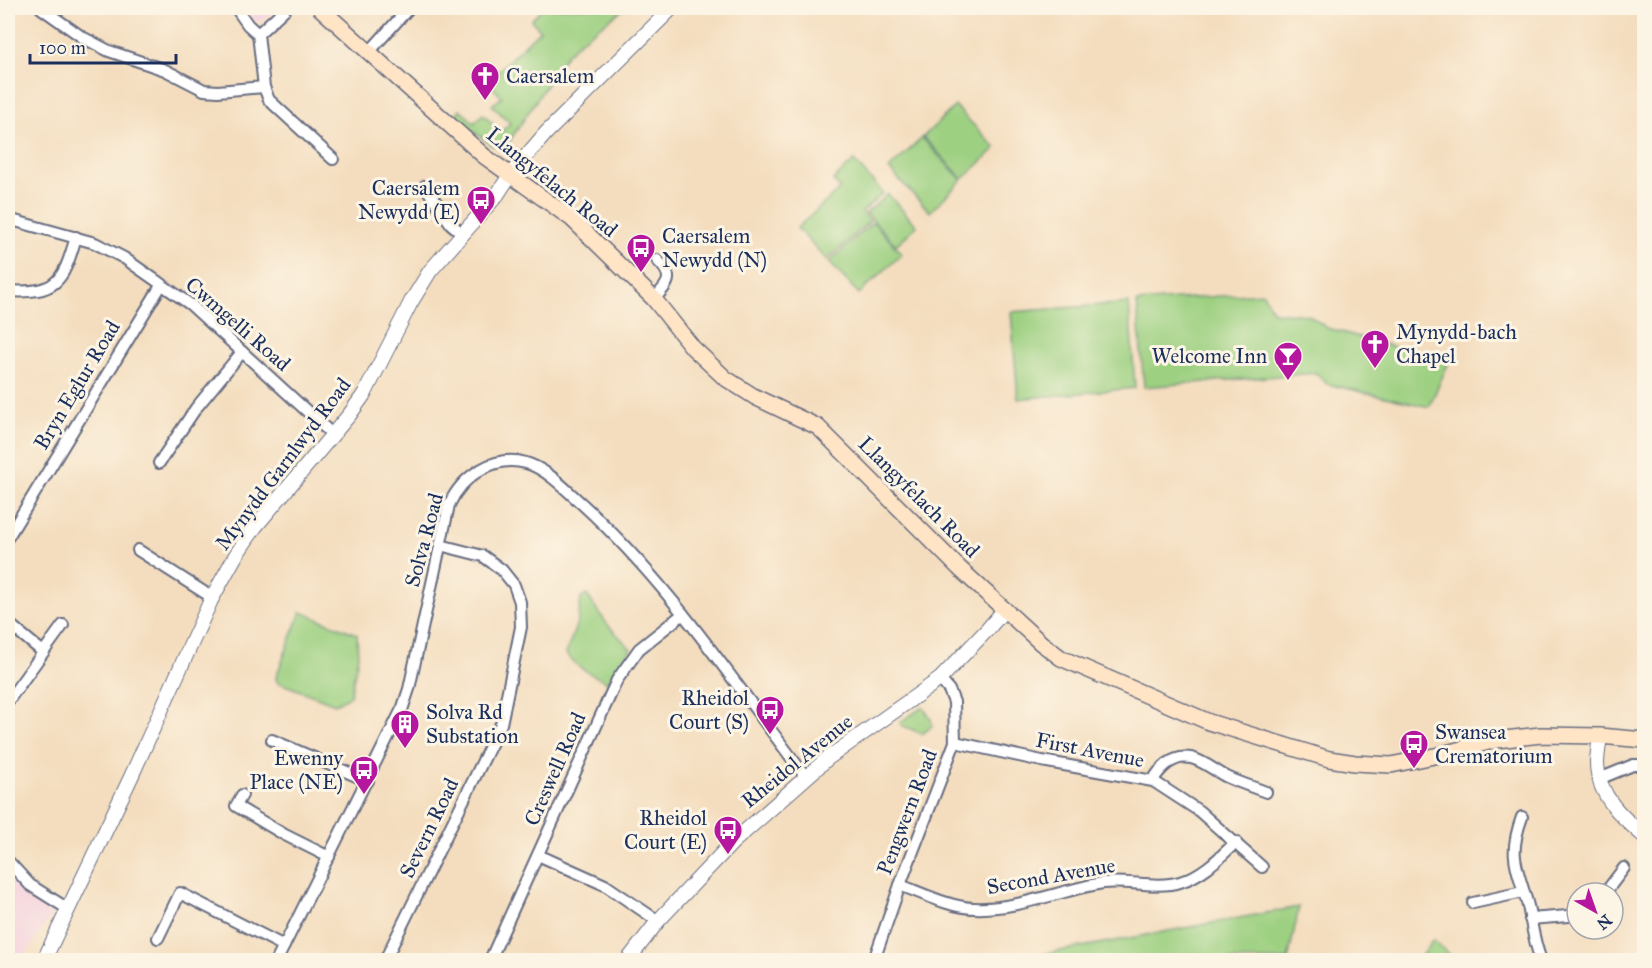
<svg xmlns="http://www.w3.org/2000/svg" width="1652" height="968" viewBox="0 0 1652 968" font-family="'IM FELL Great Primer',serif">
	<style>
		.built { fill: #f4cfdd }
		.green { fill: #9dd081; stroke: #5c8070; stroke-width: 1.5 }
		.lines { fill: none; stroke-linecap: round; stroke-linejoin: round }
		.minor-casing { stroke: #676c80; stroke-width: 14 }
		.tertiary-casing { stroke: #676c80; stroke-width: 16 }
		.secondary-casing { stroke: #676c80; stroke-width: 18 }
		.minor { stroke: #fff; stroke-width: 10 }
		.tertiary { stroke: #fff; stroke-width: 14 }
		.secondary { stroke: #ffe4c6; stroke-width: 15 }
		.labels { text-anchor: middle; stroke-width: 6; stroke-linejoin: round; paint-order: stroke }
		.poi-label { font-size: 21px; fill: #1b2f5e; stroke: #fcf5e5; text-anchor: start }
		.street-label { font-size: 21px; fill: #1b2f5e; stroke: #fcf5e5 }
	</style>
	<rect width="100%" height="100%" fill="#fcf5e5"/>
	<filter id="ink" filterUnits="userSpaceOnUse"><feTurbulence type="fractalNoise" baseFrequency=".0167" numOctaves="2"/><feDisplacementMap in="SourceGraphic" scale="12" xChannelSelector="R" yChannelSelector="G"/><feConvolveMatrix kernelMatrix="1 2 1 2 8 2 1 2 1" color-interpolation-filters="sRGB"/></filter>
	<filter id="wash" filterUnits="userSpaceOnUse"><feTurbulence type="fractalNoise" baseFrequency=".008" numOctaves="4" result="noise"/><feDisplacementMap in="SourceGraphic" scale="24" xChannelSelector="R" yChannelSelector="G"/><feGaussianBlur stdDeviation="1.35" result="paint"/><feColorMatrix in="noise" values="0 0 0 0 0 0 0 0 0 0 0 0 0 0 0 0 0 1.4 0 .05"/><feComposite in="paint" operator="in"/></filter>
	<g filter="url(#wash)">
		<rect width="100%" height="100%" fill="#f4ddbe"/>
		<g class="built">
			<path d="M244,8H278L261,21L256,22Z"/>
			<path d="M8,873L23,889L55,910L22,960H8Z"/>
		</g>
		<g class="green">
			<path d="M543,8H625L581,40L566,55L507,145L493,146L454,117L460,109L474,123L483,114L501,132L510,123L492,105L502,97L487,82L540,30L531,20Z"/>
			<path d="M955,106L996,148L963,179L923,137Z"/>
			<path d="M922,138L962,180L930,212L889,169Z"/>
			<path d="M854,161L883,193L862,212L870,221L827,260L797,228L840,189L833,180Z"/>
			<path d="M888,194L917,226L896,245L866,213Z"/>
			<path d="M873,222L902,254L859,294L829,262Z"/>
			<path d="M1263,293L1273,312L1309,315L1327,328L1449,362L1429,407L1327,384L1316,373L1144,387L1137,302Z"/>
			<path d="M1129,303L1135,388L1018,399L1011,312Z"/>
			<path d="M587,595L607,624L631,649L608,682C592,675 577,668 566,654L578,620L581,598Z"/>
			<path d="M301,612L357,634L358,657L350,696L335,704L277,682L276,677Z"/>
			<path d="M923,707L931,719L932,726L922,734L901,725L900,722Z"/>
			<path d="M1299,907L1288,960H1011Z"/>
			<path d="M1433,940L1455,960H1418Z"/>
		</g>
	</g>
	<g filter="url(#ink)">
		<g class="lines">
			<g class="minor-casing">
				<g id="minor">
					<path d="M41,8L82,37L109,51L165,70L204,90L218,91L264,87"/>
					<path d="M236,8L248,25L258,34"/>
					<path d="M286,8L258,34L264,87L269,100L333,159"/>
					<path d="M370,51L409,8"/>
					<path d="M425,186L451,224L463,234"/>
					<path d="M8,219L95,243L124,258L191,305L333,435"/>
					<path d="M8,291C57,294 63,282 76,237"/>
					<path d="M654,299C669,283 675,277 657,260"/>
					<path d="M159,463L196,408L242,352"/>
					<path d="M8,537L162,284"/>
					<path d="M138,550L213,598"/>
					<path d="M8,623L43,652"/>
					<path d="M8,701L63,625"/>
					<path d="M272,740L368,781"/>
					<path d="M955,742L1042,761L1153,781L1199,811L1262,867"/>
					<path d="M1599,779L1633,765H1644"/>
					<path d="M1153,781C1156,774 1161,769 1167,764C1190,747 1207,767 1227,777C1240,783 1253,787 1266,792"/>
					<path d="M242,795L236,806L285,835L329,857"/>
					<path d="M1522,817C1507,858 1518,868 1528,906C1532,925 1534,943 1541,960"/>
					<path d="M538,855L605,885L658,921"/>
					<path d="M8,861L30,885L68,909"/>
					<path d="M900,885C921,893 952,908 974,908C1018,910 1060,890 1103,883C1129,880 1156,889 1180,882C1203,875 1219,858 1236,842"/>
					<path d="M1605,893L1624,868"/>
					<path d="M1473,903L1523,892"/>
					<path d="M1530,919L1568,916L1577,913"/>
					<path d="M158,938L180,893L284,946"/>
					<path d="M277,960L403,707L409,689L449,505C462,476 494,454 526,463C547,469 565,489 581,503C669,583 734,683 806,777"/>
					<path d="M385,960L501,724L521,627L520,602L514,585L502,570L483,556L440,545"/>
					<path d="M490,960L617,680L639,649L683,614"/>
					<path d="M874,960L900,885L955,742L954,702L949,690L940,679"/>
				</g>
			</g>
			<g class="tertiary-casing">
				<g id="tertiary">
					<path d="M1600,736C1599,745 1597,755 1597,764C1598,796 1622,817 1644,836"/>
					<path d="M44,960L131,777L211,600L236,555L255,527L350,414L365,393L411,302L430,271L497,195L510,175L546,133L672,8"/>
					<path d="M628,960L658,921L733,842L828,758L940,679L987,630L1005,609"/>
				</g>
			</g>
			<g class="secondary-casing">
				<path id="secondary" d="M320,8L484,156L572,219L654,299L693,348L725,378L755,397L818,427L959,568L1041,643L1061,658L1209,722L1329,759L1355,763L1391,765L1439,755L1496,740L1541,735L1600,736L1644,740"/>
			</g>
			<use href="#minor" class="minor"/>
			<use href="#tertiary" class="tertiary"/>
			<use href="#secondary" class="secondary"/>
		</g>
	</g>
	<defs>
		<g id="church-pin" transform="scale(1.5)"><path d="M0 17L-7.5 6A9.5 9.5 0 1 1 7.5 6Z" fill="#b5179e" stroke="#fcf5e5"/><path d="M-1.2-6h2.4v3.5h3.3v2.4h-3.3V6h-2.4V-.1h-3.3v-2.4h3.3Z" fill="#fff"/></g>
		<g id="bus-pin" transform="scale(1.5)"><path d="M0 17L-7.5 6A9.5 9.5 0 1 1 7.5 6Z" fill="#b5179e" stroke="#fcf5e5"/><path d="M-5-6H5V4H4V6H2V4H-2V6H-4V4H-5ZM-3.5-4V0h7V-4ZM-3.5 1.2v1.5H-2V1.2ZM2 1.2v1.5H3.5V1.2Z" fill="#fff"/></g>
		<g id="bar-pin" transform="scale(1.5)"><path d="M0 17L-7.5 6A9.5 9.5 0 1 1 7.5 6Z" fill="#b5179e" stroke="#fcf5e5"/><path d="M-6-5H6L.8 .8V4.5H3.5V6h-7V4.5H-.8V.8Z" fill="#fff"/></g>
		<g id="building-pin" transform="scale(1.5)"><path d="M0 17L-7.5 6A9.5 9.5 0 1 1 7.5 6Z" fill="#b5179e" stroke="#fcf5e5"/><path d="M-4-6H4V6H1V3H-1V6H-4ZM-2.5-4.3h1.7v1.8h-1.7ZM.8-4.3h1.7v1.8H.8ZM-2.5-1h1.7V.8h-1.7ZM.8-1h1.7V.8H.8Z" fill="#fff"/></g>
	</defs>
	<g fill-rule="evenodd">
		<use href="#church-pin" x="485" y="76"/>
		<use href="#bus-pin" x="481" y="200"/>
		<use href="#bus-pin" x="641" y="248"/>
		<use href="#church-pin" x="1375" y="344"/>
		<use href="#bar-pin" x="1288" y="356"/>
		<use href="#bus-pin" x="770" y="710"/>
		<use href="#building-pin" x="405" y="724"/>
		<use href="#bus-pin" x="1414" y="744"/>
		<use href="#bus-pin" x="364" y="770"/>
		<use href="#bus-pin" x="728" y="830"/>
	</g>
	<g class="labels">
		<g class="poi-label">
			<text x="506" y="83">Caersalem</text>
			<text x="460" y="195" text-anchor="end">Caersalem<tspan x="460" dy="24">Newydd (E)</tspan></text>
			<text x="662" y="243">Caersalem<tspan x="662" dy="24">Newydd (N)</tspan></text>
			<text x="1396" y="339">Mynydd-bach<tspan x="1396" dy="24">Chapel</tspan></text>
			<text x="1267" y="363" text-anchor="end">Welcome Inn</text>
			<text x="749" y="705" text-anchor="end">Rheidol<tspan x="749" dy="24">Court (S)</tspan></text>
			<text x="426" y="719">Solva Rd<tspan x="426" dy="24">Substation</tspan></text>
			<text x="1435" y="739">Swansea<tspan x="1435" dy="24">Crematorium</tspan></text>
			<text x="343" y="765" text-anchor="end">Ewenny<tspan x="343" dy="24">Place (NE)</tspan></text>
			<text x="707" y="825" text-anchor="end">Rheidol<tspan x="707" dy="24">Court (E)</tspan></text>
		</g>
		<g class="street-label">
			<text transform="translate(552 182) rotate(39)" y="7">Llangyfelach Road</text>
			<text transform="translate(238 324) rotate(41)" y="7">Cwmgelli Road</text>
			<text transform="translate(77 385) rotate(-59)" y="7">Bryn Eglur Road</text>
			<text transform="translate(283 464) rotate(-53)" y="7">Mynydd Garnlwyd Road</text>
			<text transform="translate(919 497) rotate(45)" y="7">Llangyfelach Road</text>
			<text transform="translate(424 540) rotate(-75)" y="7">Solva Road</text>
			<text transform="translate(1090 750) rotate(11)" y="7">First Avenue</text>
			<text transform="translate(797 761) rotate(-39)" y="7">Rheidol Avenue</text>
			<text transform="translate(555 769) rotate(-66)" y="7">Creswell Road</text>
			<text transform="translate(907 812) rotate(-69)" y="7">Pengwern Road</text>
			<text transform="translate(429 828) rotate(-64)" y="7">Severn Road</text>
			<text transform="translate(1051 876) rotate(-10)" y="7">Second Avenue</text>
		</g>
	</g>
	<rect width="1652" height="968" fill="none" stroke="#fcf5e5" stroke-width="30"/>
	<g transform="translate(1595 911) rotate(140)"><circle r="28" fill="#fcf5e5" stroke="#a2a6af" stroke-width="1.5"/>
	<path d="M0-4.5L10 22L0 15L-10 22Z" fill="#b5179e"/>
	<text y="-9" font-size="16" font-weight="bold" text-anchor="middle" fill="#1b2f5e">N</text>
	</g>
	<path d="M30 54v9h146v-9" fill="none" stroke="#1b2f5e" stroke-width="3"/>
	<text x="39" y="54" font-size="18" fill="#1b2f5e" stroke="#fcf5e5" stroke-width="4.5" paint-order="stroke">100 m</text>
</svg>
